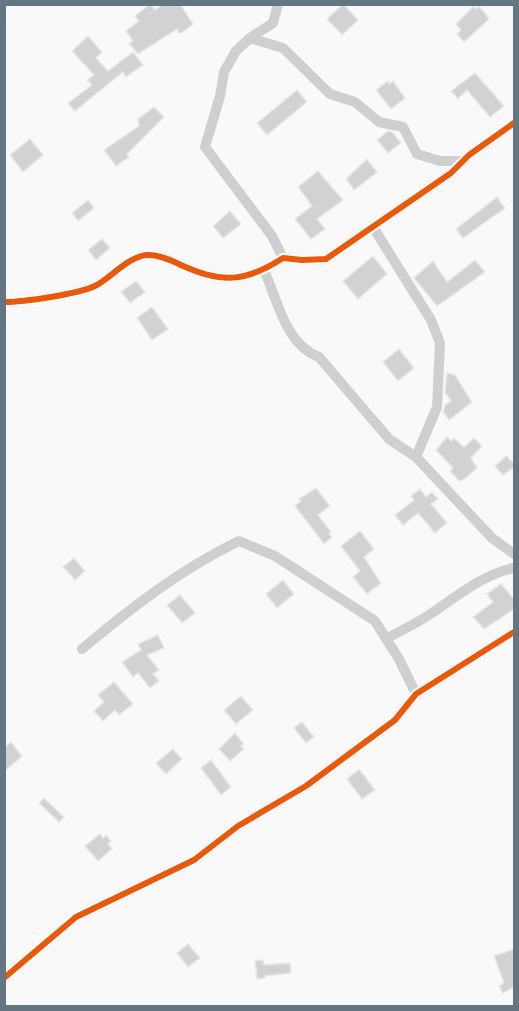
<svg xmlns="http://www.w3.org/2000/svg" width="519" height="1011" viewBox="0 0 519 1011" font-family="Inter,sans-serif">
	<style>
		.building { fill: #d0d2d3; stroke: #e8e8e8; stroke-width: 1.5 }
		.lines { fill: none; stroke-linecap: round; stroke-linejoin: round }
		.street { stroke: #cecfd0; stroke-width: 10 }
		.cycleway-casing { stroke: #fff; stroke-width: 10 }
		.cycleway { stroke: #e8590c; stroke-width: 6 }
	</style>
	<rect width="100%" height="100%" fill="#f9f9f9"/>
	<g class="building">
		<path d="M150,4L155,10L163,4H180L193,24L180,34L177,29L138,54L129,43L133,41L126,31L139,21L135,16Z"/>
		<path d="M343,4L358,20L342,35L327,19Z"/>
		<path d="M474,6L476,9L479,6L489,19L464,42L457,34L461,30L456,24Z"/>
		<path d="M88,36L102,52L96,58L108,71L133,52L143,65L126,77L123,72L75,111L68,103L92,85L87,80L94,75L72,51Z"/>
		<path d="M475,73L504,106L490,117L467,90L458,99L451,91Z"/>
		<path d="M388,81L389,84L393,81L405,98L391,109L376,90Z"/>
		<path d="M297,90L307,102L267,135L257,123Z"/>
		<path d="M154,107L164,117L127,154L129,157L116,166L104,150L139,126L138,119Z"/>
		<path d="M388,131L392,132L401,143L388,153L377,140Z"/>
		<path d="M30,139L43,155L23,172L10,155Z"/>
		<path d="M367,159L377,172L354,190L346,179Z"/>
		<path d="M318,171L343,200L317,219L325,229L311,239L295,219L312,206L298,187Z"/>
		<path d="M497,197L505,208L463,238L456,229Z"/>
		<path d="M88,200L94,208L78,221L72,213Z"/>
		<path d="M230,211L241,224L223,238L213,226Z"/>
		<path d="M102,239L110,248L96,260L88,250Z"/>
		<path d="M373,256L387,274L358,299L343,281Z"/>
		<path d="M475,260L485,272L437,306L414,278L433,261L447,282Z"/>
		<path d="M136,281L145,292L130,303L121,292Z"/>
		<path d="M152,307L168,329L152,340L137,318Z"/>
		<path d="M399,349L414,368L398,381L383,362Z"/>
		<path d="M447,373L455,375L472,402L449,420L443,412L445,405L451,401L445,392Z"/>
		<path d="M447,437L451,441L454,438L464,447L474,438L482,446L471,458L477,468L463,480L459,481L450,471L453,468L436,450Z"/>
		<path d="M506,456L514,463V467L503,475L495,466Z"/>
		<path d="M316,488L330,506L318,515L331,532L329,534L332,537L324,544L295,506L301,501L299,499Z"/>
		<path d="M420,489L426,497L432,492L438,499L431,504L447,523L435,533L418,513L403,525L395,515L414,500L411,496Z"/>
		<path d="M360,531L374,549L364,557L381,583L367,594L353,577L360,571L341,546Z"/>
		<path d="M74,558L85,571L75,580L63,567Z"/>
		<path d="M283,580L294,594L277,608L266,594Z"/>
		<path d="M501,584L514,599V609L484,629L473,617L493,602L487,594Z"/>
		<path d="M180,595L195,613L182,623L167,605Z"/>
		<path d="M158,635L164,648L147,655L159,670L153,674L159,681L150,688L138,673L133,677L122,662L141,650L138,644Z"/>
		<path d="M114,682L133,704L119,715L115,710L103,721L94,711L104,702L98,695Z"/>
		<path d="M241,696L253,710L236,724L224,710Z"/>
		<path d="M302,722L314,737L306,743L294,728Z"/>
		<path d="M235,733L244,744L241,746L244,749L230,761L219,749Z"/>
		<path d="M11,742L22,756L4,772V748Z"/>
		<path d="M173,749L182,759L166,774L156,763Z"/>
		<path d="M211,760L231,787L221,795L201,768Z"/>
		<path d="M359,769L375,790L362,799L347,779Z"/>
		<path d="M44,798L64,817L59,822L39,803Z"/>
		<path d="M100,834L103,838L106,835L111,841L108,844L112,849L98,861L85,846Z"/>
		<path d="M188,944L200,958L188,967L177,953Z"/>
		<path d="M514,949V987L503,993L499,986L504,983L494,956Z"/>
		<path d="M263,960L264,965L290,963L291,973L265,976V978L257,979L255,961Z"/>
	</g>
	<g class="lines">
		<g class="street">
			<path d="M278,4L273,23L250,38L236,51L224,72L220,96L205,147L272,236L283,258"/>
			<path d="M250,38L283,48L330,94L355,102L379,122L403,127L417,154L440,161H463"/>
			<path d="M373,227L431,320L440,343L437,407L416,457"/>
			<path d="M264,270C278,301 285,344 319,357L389,439L416,457L492,538L514,554"/>
			<path d="M4,302C24,302 78,294 95,286C111,278 126,258 146,255C157,254 171,260 181,265C222,284 246,282 283,258L302,260L326,259L451,173L469,155L514,123"/>
			<path d="M386,639C401,630 418,623 432,613C458,595 484,574 514,568"/>
			<path d="M82,649C131,608 181,569 239,541L275,556L375,621L399,659L416,694"/>
			<path d="M4,978L76,917L194,860L238,826L306,786L395,720L416,694L514,632"/>
		</g>
		<g class="cycleway-casing">
			<g id="cycleway">
				<path d="M4,302C24,302 78,294 95,286C111,278 126,258 146,255C157,254 171,260 181,265C222,284 246,282 283,258L302,260L326,259L451,173L469,155L514,123"/>
				<path d="M4,978L76,917L194,860L238,826L306,786L395,720L416,694L514,632"/>
			</g>
		</g>
		<use href="#cycleway" class="cycleway"/>
	</g>
	<rect width="519" height="1011" fill="none" stroke="#657683" stroke-width="12"/>
</svg>
